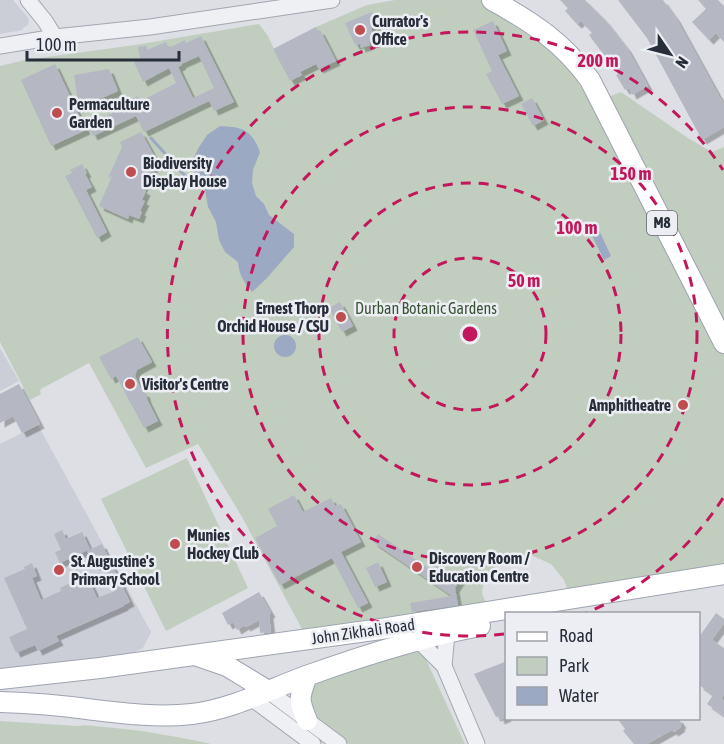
<svg xmlns="http://www.w3.org/2000/svg" width="724" height="744" viewBox="0 0 724 744" font-family="'Asap Condensed',sans-serif">
	<style>
		.built { fill: #cbced6 }
		.green { fill: #c1cebf }
		.water { fill: #9ba9c2 }
		.lines { fill: none; stroke-linecap: round; stroke-linejoin: round }
		.stream { stroke: #9ba9c2; stroke-width: 3 }
		.building { fill: #b5b8c2; fill-rule: evenodd; filter: url(#shadow) }
		.minor-casing { stroke: #a3a6ae; stroke-width: 17 }
		.major-casing { stroke: #9ea3b0; stroke-width: 22 }
		.minor { stroke: #eff0f4; stroke-width: 15 }
		.major { stroke: #fff; stroke-width: 20 }
		.ring { fill: none; stroke: #c2185b; stroke-width: 3; stroke-dasharray: 10 8 }
		.poi-dot { fill: #bf4d50; stroke: #eceef3; stroke-width: 2 }
		.labels { text-anchor: middle; stroke-width: 5; stroke-linejoin: round; paint-order: stroke }
		.shield { fill: #eceef3; stroke: #636772; stroke-width: 1.5 }
		.shield-label { font-size: 15px; font-weight: bold; fill: #282d3a }
		.poi-label { font-size: 16px; font-weight: bold; fill: #282d3a; stroke: #eceef3; text-anchor: start }
		.park-label { font-size: 16px; fill: #395537; stroke: #eceef3 }
		.street-label { font-size: 16px; fill: #282d3a; stroke: #eceef3 }
		.centre { fill: #c2185b; stroke: #eceef3; stroke-width: 3 }
		.ring-label { font-size: 18px; text-anchor: middle; font-weight: bold; fill: #c2185b; stroke: #eceef3; stroke-width: 5; stroke-linejoin: round; paint-order: stroke }
	</style>
	<defs>
		<filter id="shadow"><feDropShadow dx="4.5" dy="4.5" stdDeviation="0" flood-color="#0004"/></filter>
	</defs>
	<rect width="100%" height="100%" fill="#dddfe5"/>
	<g class="built">
		<path d="M0,0H13L29,19L28,25L23,28V30L0,34Z"/>
		<path d="M0,348L19,381L0,391Z"/>
		<path d="M38,425L151,632L143,648L100,668L0,679V444Z"/>
	</g>
	<g class="green">
		<path d="M395,0H482L542,35L571,72L592,103L621,92L688,138L712,152L724,147V566L569,594L564,580L551,564L531,555L512,558L496,567L484,580L482,593L488,609L458,612L457,605L397,616L302,629L242,517L198,444L146,468L89,363L41,389L40,391L41,394L30,400L0,342V66L25,60L135,45L259,24L268,36L274,49L316,27L367,5Z"/>
		<path d="M187,458L248,588L166,631L101,499Z"/>
		<path d="M422,651L465,744H349L311,717L307,688L314,680L357,666Z"/>
		<path d="M0,721L77,726C86,724 95,726 104,727C140,730 176,736 211,744H0Z"/>
	</g>
	<g class="water">
		<path d="M220,126C243,127 252,130 260,152L253,170L252,183L256,196L264,204L269,215L294,234V247L266,279L252,292C244,282 239,275 238,262L225,252L219,240L216,222L208,207L205,190L196,180L193,167V159L199,147L207,135Z"/>
		<path d="M598,228L611,256L604,260L590,232Z"/>
		<circle cx="285" cy="346" r="11"/>
	</g>
	<g class="lines">
		<path class="stream" d="M151,138L186,177L190,181L196,180"/>
	</g>
	<g class="building">
		<path d="M560,0H585L606,21L627,48L648,86L632,95L629,88L625,90L616,75L618,74L589,35L592,33L581,21L577,24L565,11L568,8Z"/>
		<path d="M618,0H663L676,18L724,105V127L702,140L647,38Z"/>
		<path d="M698,0H718L724,6V42L716,33L709,40L692,22L706,9Z"/>
		<path d="M372,12L377,25L371,28L375,38L369,41L370,45L361,48L360,44L355,45L345,23Z"/>
		<path d="M493,21L507,51L498,55L519,96L502,104L486,74L492,71L473,30Z"/>
		<path d="M316,27L318,31L320,30L336,61L319,69L316,64L300,72L302,75L290,81L273,49Z"/>
		<path d="M201,36L234,102L214,111L209,101L144,132L136,116L93,136L88,124L131,105L129,100L138,96L141,101L176,83L169,68L143,82L134,62L140,59L138,47L147,46V50L166,42L169,48L185,40L186,43ZM199,56L214,88L193,98L178,67L182,65L181,64Z"/>
		<path d="M55,64L86,130L51,146L21,80Z"/>
		<path d="M109,69L118,91L79,108L74,75Z"/>
		<path d="M532,98L544,120L533,126L521,104Z"/>
		<path d="M141,132L157,161L142,189L146,191L142,200L145,201L140,211L142,212L139,219L129,215L128,219L99,206L112,176L108,178L122,147L120,142Z"/>
		<path d="M82,164L87,173L85,174L92,187L86,190L107,232L97,238L65,176L72,173L70,170Z"/>
		<path d="M340,302L353,326L342,332L329,308Z"/>
		<path d="M138,337L152,362L137,370L135,376L143,393L145,392L147,399L158,421L144,428L116,376L111,379L99,357Z"/>
		<path d="M19,384L40,424L22,433L13,416L0,423V394Z"/>
		<path d="M294,495L303,512L331,498L335,506L341,504L361,542L341,552L368,603L358,608L332,558L280,585L255,538L277,526L268,509Z"/>
		<path d="M62,530L66,539L82,532L90,549L60,563L55,552L61,550L54,534Z"/>
		<path d="M378,534L431,570L435,564L460,580L455,588L458,605L412,612L410,603L452,596L373,542Z"/>
		<path d="M102,544L130,602L124,605V606L56,636L59,641L38,651L35,645L16,653L9,637L27,629L4,578L25,569L24,567L32,563L37,576L32,578L41,600L61,591L60,588L87,575L97,598L115,591L103,564L100,566L99,564L95,566L87,551Z"/>
		<path d="M378,562L387,582L375,587L366,568Z"/>
		<path d="M259,592L271,613L269,614L271,632L260,633L259,620L246,627L245,625L237,630L233,622L228,625L222,613Z"/>
		<path d="M716,613L724,619V623L712,640L724,648V694L721,699L724,701V716L707,704L713,695L699,685V637Z"/>
		<path d="M507,661V717L500,720L499,716L496,717L474,674Z"/>
		<path d="M617,718H678L682,724L680,725L681,727L674,732L672,730L647,744H634L623,731L625,729Z"/>
	</g>
	<g class="lines">
		<g class="minor-casing">
			<g id="minor">
				<path d="M28,0L45,21L55,37"/>
				<path d="M0,46L55,37L150,27L332,0"/>
				<path d="M418,640L444,666L477,744"/>
				<path d="M444,666L447,633"/>
				<path d="M268,691L339,744"/>
				<path d="M251,698L313,744"/>
			</g>
		</g>
		<g class="major-casing">
			<g id="major">
				<path d="M492,0C532,22 563,42 590,80L724,343"/>
				<path d="M198,656L227,666L268,691"/>
				<path d="M307,676C299,697 298,700 307,720"/>
				<path d="M0,679L100,668L381,629L724,574"/>
				<path d="M0,702C29,703 58,705 87,709C121,713 157,718 192,714C233,709 270,689 309,675C365,655 421,637 480,626"/>
			</g>
		</g>
		<use href="#minor" class="minor"/>
		<use href="#major" class="major"/>
	</g>
	<g class="ring">
		<circle cx="470" cy="334" r="76"/>
		<circle cx="470" cy="334" r="151"/>
		<circle cx="470" cy="334" r="227"/>
		<path d="M723 498A302 302 0 0 1 586 613M504 634A302 302 0 1 1 723 170"/>
	</g>
	<g class="poi-dot">
		<circle cx="360" cy="30" r="6"/>
		<circle cx="57" cy="113" r="6"/>
		<circle cx="131" cy="172" r="6"/>
		<circle cx="341" cy="317" r="6"/>
		<circle cx="130" cy="384" r="6"/>
		<circle cx="683" cy="405" r="6"/>
		<circle cx="175" cy="544" r="6"/>
		<circle cx="417" cy="567" r="6"/>
		<circle cx="59" cy="570" r="6"/>
	</g>
	<g class="labels">
		<rect class="shield" x="647" y="211" width="30" height="24" rx="4.5"/>
		<g class="shield-label">
			<text x="662" y="228">M8</text>
		</g>
		<g class="poi-label">
			<text x="372" y="27">Currator's<tspan x="372" dy="18">Office</tspan></text>
			<text x="69" y="110">Permaculture<tspan x="69" dy="18">Garden</tspan></text>
			<text x="143" y="169">Biodiversity<tspan x="143" dy="18">Display House</tspan></text>
			<text x="329" y="314" text-anchor="end">Ernest Thorp<tspan x="329" dy="18">Orchid House / CSU</tspan></text>
			<text x="142" y="390">Visitor's Centre</text>
			<text x="671" y="411" text-anchor="end">Amphitheatre</text>
			<text x="187" y="541">Munies<tspan x="187" dy="18">Hockey Club</tspan></text>
			<text x="429" y="564">Discovery Room /<tspan x="429" dy="18">Education Centre</tspan></text>
			<text x="71" y="567">St. Augustine's<tspan x="71" dy="18">Primary School</tspan></text>
		</g>
		<g class="park-label">
			<text x="426" y="314">Durban Botanic Gardens</text>
		</g>
		<g class="street-label">
			<text transform="translate(363 631) rotate(-8)" y="6">John Zikhali Road</text>
		</g>
	</g>
	<circle cx="470" cy="334" r="9" class="centre"/>
	<g class="ring-label">
		<text x="598" y="67">200 m</text>
		<text x="631" y="180">150 m</text>
		<text x="577" y="234">100 m</text>
		<text x="524" y="287">50 m</text>
	</g>
	<rect x="505" y="612" width="195" height="108" fill="#eceef3" stroke="#9ea1a9" stroke-width="1.5"/>
	<rect x="517" y="632" width="30" height="9" fill="#ffffff" stroke="#9ea1a9" stroke-width="1.5"/>
	<text x="559" y="642" font-size="18" fill="#282d3a">Road</text>
	<rect x="517" y="657" width="30" height="18" fill="#c1cebf" stroke="#9ea1a9" stroke-width="1.5"/>
	<text x="559" y="672" font-size="18" fill="#282d3a">Park</text>
	<rect x="517" y="687" width="30" height="18" fill="#9ba9c2" stroke="#9ea1a9" stroke-width="1.5"/>
	<text x="559" y="702" font-size="18" fill="#282d3a">Water</text>
	<g transform="translate(670 54) rotate(125)" stroke="#eceef3" stroke-width="4.5" paint-order="stroke">
	<path d="M0-4.5L10 22L0 15L-10 22Z" fill="#282d3a"/>
	<text y="-9" font-size="16" font-weight="bold" text-anchor="middle" fill="#282d3a">N</text>
	</g>
	<path d="M27 51v9h152v-9" fill="none" stroke="#282d3a" stroke-width="3"/>
	<text x="36" y="51" font-size="18" fill="#282d3a" stroke="#eceef3" stroke-width="4.5" paint-order="stroke">100 m</text>
</svg>
